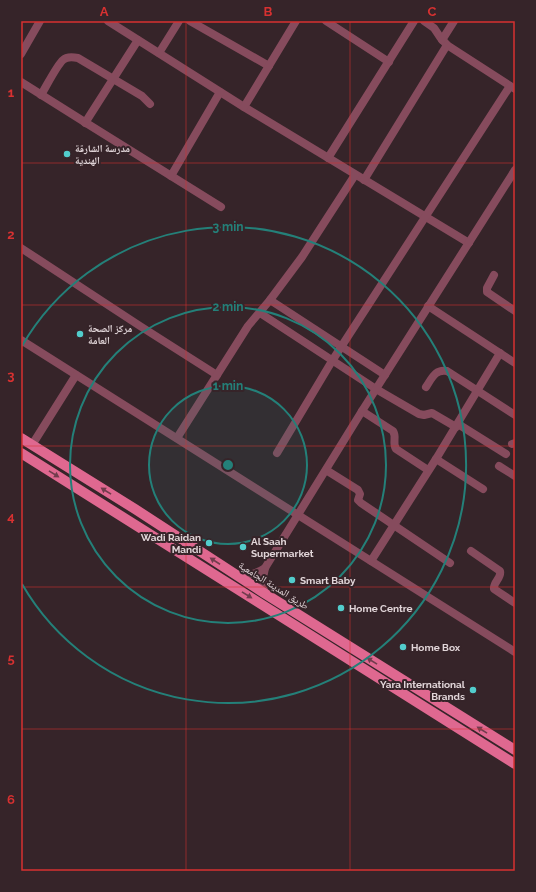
<svg xmlns="http://www.w3.org/2000/svg" width="536" height="892" viewBox="0 0 536 892" font-family="Raleway,'Noto Naskh Arabic',sans-serif">
	<style>
		.lines { fill: none; stroke-linecap: round; stroke-linejoin: round }
		.minor { stroke: #864b5d; stroke-width: 8 }
		.primary { stroke: #df6890; stroke-width: 10 }
		.oneway { fill: #713c4d }
		.grid { fill: none; stroke: #d73131; stroke-width: 1; stroke-opacity: 0.55 }
		.ring { fill: none; stroke: #248079; stroke-width: 2 }
		.poi-dot { fill: #52cdcc; stroke: #362429; stroke-width: 1.5 }
		.labels { text-anchor: middle; stroke-width: 4; stroke-linejoin: round; paint-order: stroke }
		.poi-label { font-size: 10px; font-weight: bold; fill: #e1d5d8; stroke: #362429; text-anchor: start }
		.street-label { font-size: 10px; fill: #e1d5d8; stroke: #362429 }
		.centre { fill: #248079; stroke: #362429; stroke-width: 2 }
		.ring-label { font-size: 12px; text-anchor: middle; font-weight: bold; fill: #248079; stroke: #362429; stroke-width: 4; stroke-linejoin: round; paint-order: stroke }
		.neatline { fill: none; stroke: #d73131; stroke-width: 1.5 }
		.grid-label { font-size: 13px; text-anchor: middle; font-weight: bold; fill: #d73131 }
	</style>
	<rect width="100%" height="100%" fill="#362429"/>
	<g class="lines">
		<g class="minor">
			<path d="M108,21L244,107L469,243"/>
			<path d="M190,21L269,66"/>
			<path d="M326,21L389,62"/>
			<path d="M424,21L434,28L440,37L447,45L515,89"/>
			<path d="M442,40L454,21"/>
			<path d="M159,53L179,21"/>
			<path d="M21,54L40,21"/>
			<path d="M21,82L83,121L221,207"/>
			<path d="M41,95C46,87 57,65 63,60C67,56 73,57 78,58L142,96L150,104"/>
			<path d="M244,107L296,21"/>
			<path d="M85,123L138,40"/>
			<path d="M328,158L414,21"/>
			<path d="M171,176L220,92"/>
			<path d="M364,180L447,45"/>
			<path d="M21,248L140,326L217,375"/>
			<path d="M494,275L487,288V292L515,311"/>
			<path d="M270,300L385,375"/>
			<path d="M428,306L515,363"/>
			<path d="M260,313L376,389L419,414L424,415L432,413L456,427"/>
			<path d="M21,340L515,652"/>
			<path d="M426,387C432,378 435,369 447,371L515,415"/>
			<path d="M362,411L393,431C397,437 392,443 396,449L428,470"/>
			<path d="M458,424L506,454"/>
			<path d="M177,438L248,326L270,300L302,257L355,175"/>
			<path d="M512,444L515,443"/>
			<path d="M32,445L76,375"/>
			<path d="M277,453L332,361L510,86"/>
			<path d="M436,459L483,489"/>
			<path d="M499,466L515,476"/>
			<path d="M326,470L358,490L360,494L358,500L361,503L450,563"/>
			<path d="M471,551L500,571C502,578 493,582 494,589L515,603"/>
			<path d="M371,561L436,459L500,353"/>
			<path d="M239,576C248,576 256,574 265,568"/>
			<path d="M264,593L263,578L265,568L362,411L515,170"/>
		</g>
		<g class="primary">
			<path d="M21,438L135,509L264,593L515,750"/>
			<path d="M21,453L515,764"/>
		</g>
	</g>
	<defs><path id="oneway-solid" d="M-6-.8H1V-3.2L6.5 0L1 3.2V.8H-6Z"/></defs>
	<g class="oneway">
		<use href="#oneway-solid" transform="translate(54 474) rotate(32)"/>
		<use href="#oneway-solid" transform="translate(106 491) rotate(-148)"/>
		<use href="#oneway-solid" transform="translate(215 561) rotate(-147)"/>
		<use href="#oneway-solid" transform="translate(247 595) rotate(32)"/>
		<use href="#oneway-solid" transform="translate(372 661) rotate(-148)"/>
		<use href="#oneway-solid" transform="translate(482 730) rotate(-148)"/>
	</g>
	<path class="grid" d="M186,21V871M350,21V871M21,163H515M21,305H515M21,446H515M21,587H515M21,729H515"/>
	<circle cx="228" cy="465" r="79" fill="#248079" fill-opacity=".12"/>
	<g class="ring">
		<circle cx="228" cy="465" r="79"/>
		<circle cx="228" cy="465" r="158"/>
		<path d="M22 346A238 238 0 1 1 22 584"/>
	</g>
	<g class="poi-dot">
		<circle cx="67" cy="154" r="4"/>
		<circle cx="80" cy="334" r="4"/>
		<circle cx="209" cy="543" r="4"/>
		<circle cx="243" cy="547" r="4"/>
		<circle cx="292" cy="580" r="4"/>
		<circle cx="341" cy="608" r="4"/>
		<circle cx="403" cy="647" r="4"/>
		<circle cx="473" cy="690" r="4"/>
	</g>
	<g class="labels">
		<g class="poi-label">
			<text x="75" y="152">مدرسة الشارقة<tspan x="75" dy="12">الهندية</tspan></text>
			<text x="88" y="332">مركز الصحة<tspan x="88" dy="12">العامة</tspan></text>
			<text x="201" y="541" text-anchor="end">Wadi Raidan<tspan x="201" dy="12">Mandi</tspan></text>
			<text x="251" y="545">Al Saah<tspan x="251" dy="12">Supermarket</tspan></text>
			<text x="300" y="584">Smart Baby</text>
			<text x="349" y="612">Home Centre</text>
			<text x="411" y="651">Home Box</text>
			<text x="465" y="688" text-anchor="end">Yara International<tspan x="465" dy="12">Brands</tspan></text>
		</g>
		<g class="street-label">
			<text transform="translate(274 585) rotate(32)" y="4">طريق المدينة الجامعية</text>
		</g>
	</g>
	<circle cx="228" cy="465" r="6" class="centre"/>
	<g class="ring-label">
		<text x="228" y="231">3 min</text>
		<text x="228" y="311">2 min</text>
		<text x="228" y="390">1 min</text>
	</g>
	<rect width="536" height="892" fill="none" stroke="#362429" stroke-width="44"/>
	<rect x="22" y="22" width="492" height="848" class="neatline"/>
	<g class="grid-label">
		<text x="104" y="16">A</text>
		<text x="268" y="16">B</text>
		<text x="432" y="16">C</text>
		<text x="11" y="97">1</text>
		<text x="11" y="239">2</text>
		<text x="11" y="380">3</text>
		<text x="11" y="521">4</text>
		<text x="11" y="663">5</text>
		<text x="11" y="804">6</text>
	</g>
</svg>
